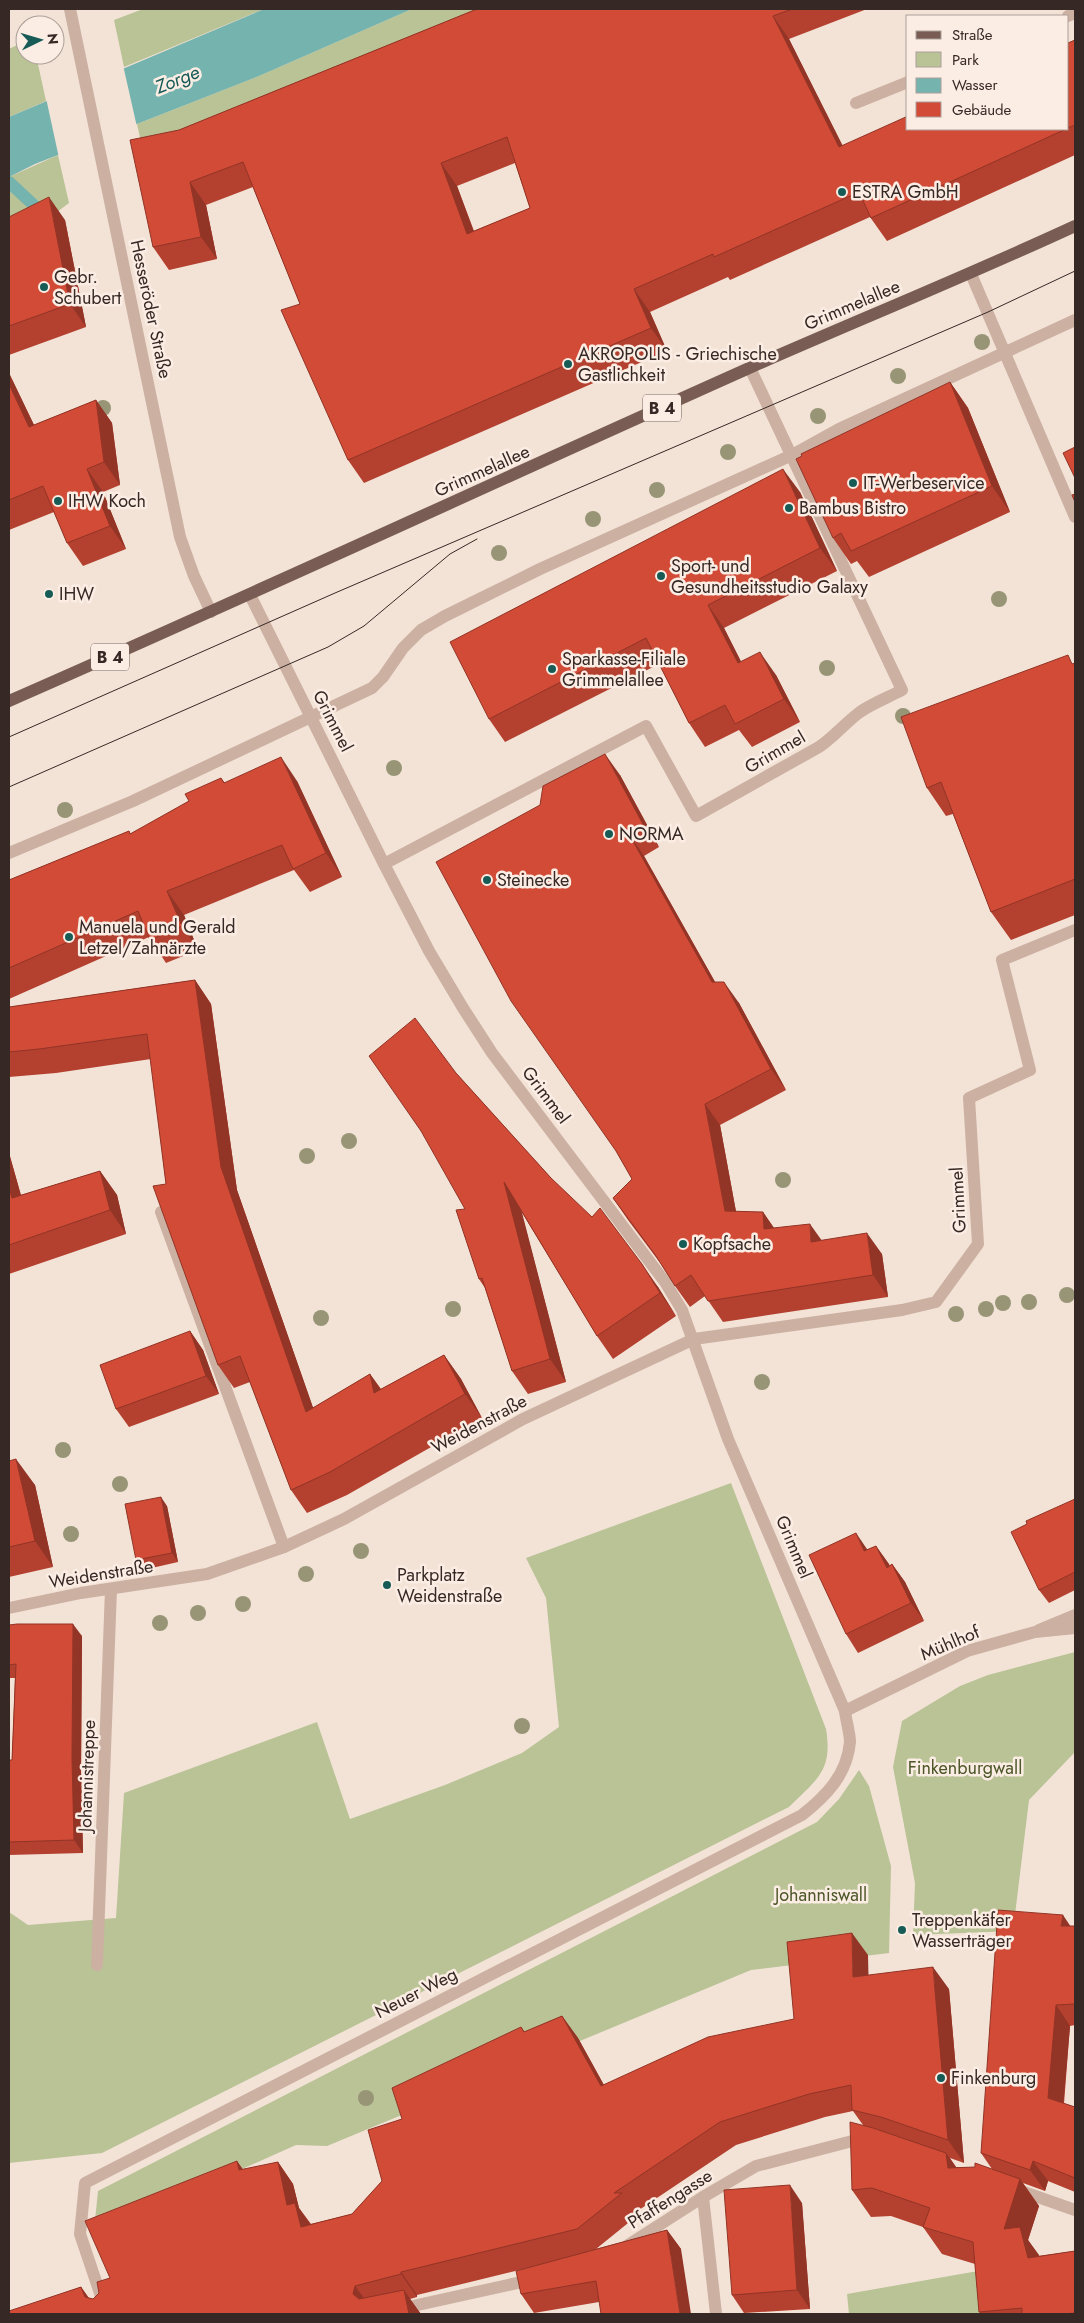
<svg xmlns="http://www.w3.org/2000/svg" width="1084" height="2323" viewBox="0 0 1084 2323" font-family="Jost,sans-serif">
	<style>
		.green { fill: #b9c396 }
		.water { fill: #74b3ae }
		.pier { fill: #f3e3d7 }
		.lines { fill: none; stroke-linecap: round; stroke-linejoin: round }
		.stream { stroke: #74b3ae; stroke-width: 12 }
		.lane { stroke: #ccb0a2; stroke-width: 12 }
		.street { stroke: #ccb0a2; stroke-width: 12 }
		.primary { stroke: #795d55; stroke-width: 12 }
		.tram { stroke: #362925; stroke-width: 1 }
		.tree { fill: #979576 }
		.wall { fill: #b4402f; fill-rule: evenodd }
		.shaded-wall { fill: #923426 }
		.building { fill: #d14b37; stroke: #923426; fill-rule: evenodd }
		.poi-dot { fill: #175b57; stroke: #fbede4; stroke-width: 2 }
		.labels { text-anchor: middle; stroke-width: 5; stroke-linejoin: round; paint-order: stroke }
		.shield { fill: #fbede4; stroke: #71645e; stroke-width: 1 }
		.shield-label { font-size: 16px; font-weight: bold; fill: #362925 }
		.poi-label { font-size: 18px; fill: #362925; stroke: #fbede4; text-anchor: start }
		.street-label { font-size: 18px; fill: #362925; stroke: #fbede4 }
		.park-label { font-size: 18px; fill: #4b5627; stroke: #fbede4 }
		.water-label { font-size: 19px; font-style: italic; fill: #175b57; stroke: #fbede4 }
	</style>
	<rect width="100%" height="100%" fill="#f3e3d7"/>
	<g class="green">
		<path d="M143,9H264L124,67L114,20Z"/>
		<path d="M412,9H520L144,156L137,124L259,76Z"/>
		<path d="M25,41V55H36L46,101L9,117V49Z"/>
		<path d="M58,155L69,203L57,212L9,235V177Z"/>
		<path d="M731,1483L826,1729C833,1771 817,1779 789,1807L102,2153L9,2163V1912L28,1925L116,1918L124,1793L317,1722L350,1819L445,1785L522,1753L559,1727L546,1598L526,1558Z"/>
		<path d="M1075,1652V1752L1029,1800L1013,1931L913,1935L915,1883L893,1767L902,1721L960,1686L988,1675Z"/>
		<path d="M859,1770L869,1786L891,1866L889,1953L751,1970L327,2146L296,2145L170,2201L94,2230L98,2191L817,1822L839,1799Z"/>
		<path d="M978,2271L982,2314H849L847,2294Z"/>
	</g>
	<path class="water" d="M264,9H412L259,76L35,164L9,177V117Z"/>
	<path class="pier" d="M123,65L137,127L59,158L46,98Z"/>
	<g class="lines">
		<path class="stream" d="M9,182L39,210L47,211"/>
		<g class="lane">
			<path d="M1068,16L1075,13"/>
			<path d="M856,103L908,82"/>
			<path d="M9,853L133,801L372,688L383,677L403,648L421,630L445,616L540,569L792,455L839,429L1075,320"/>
			<path d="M902,1310L936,1302L978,1244L969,1098L1030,1070L1002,960L1075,930"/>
			<path d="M1039,1630L1075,1615"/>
			<path d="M628,2245L703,2197"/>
			<path d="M377,2314L535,2279"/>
		</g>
		<g class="street">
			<path d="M70,9L180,537L194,576L211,612"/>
			<path d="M971,274L1075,517"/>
			<path d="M384,864L646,726L696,816L819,747C834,737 845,723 860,712C873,703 889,697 902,690L750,368"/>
			<path d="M161,1212L284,1547"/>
			<path d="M9,1608L81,1593L207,1574L284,1547L344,1519L523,1419L694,1339L902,1310"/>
			<path d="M845,1711L967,1651L1035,1632L1075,1628"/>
			<path d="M97,1965L111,1589"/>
			<path d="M1015,2189L1075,2210"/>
			<path d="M107,2314L80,2234L85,2183L802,1815C826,1796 847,1775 850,1742C850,1733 846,1721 845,1711L728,1439L682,1310L665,1282L492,1053L463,1008L429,951L384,864L250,595"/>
			<path d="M716,2314L703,2197L756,2166L860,2139L866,2140"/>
		</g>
		<path class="primary" d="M9,701C256,593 501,479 747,369C856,321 967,276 1075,226"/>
		<g class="tram">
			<path d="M9,737L335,593L988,312L1075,271"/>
			<path d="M9,787L328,647L364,626L450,554L477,539"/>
		</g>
	</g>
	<g class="tree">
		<circle cx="982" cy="342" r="8"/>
		<circle cx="898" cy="376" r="8"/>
		<circle cx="103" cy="408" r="8"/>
		<circle cx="818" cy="416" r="8"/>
		<circle cx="728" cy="452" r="8"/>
		<circle cx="657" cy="490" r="8"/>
		<circle cx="593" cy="519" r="8"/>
		<circle cx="499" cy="553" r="8"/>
		<circle cx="999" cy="599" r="8"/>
		<circle cx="827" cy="668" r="8"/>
		<circle cx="903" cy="716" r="8"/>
		<circle cx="394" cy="768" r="8"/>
		<circle cx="65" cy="810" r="8"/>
		<circle cx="349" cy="1141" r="8"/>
		<circle cx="307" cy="1156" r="8"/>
		<circle cx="783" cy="1180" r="8"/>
		<circle cx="1067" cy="1295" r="8"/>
		<circle cx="1029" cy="1302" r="8"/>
		<circle cx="1003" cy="1303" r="8"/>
		<circle cx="453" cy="1309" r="8"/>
		<circle cx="986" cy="1309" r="8"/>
		<circle cx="956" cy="1314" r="8"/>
		<circle cx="321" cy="1318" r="8"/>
		<circle cx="762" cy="1382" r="8"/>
		<circle cx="63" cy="1450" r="8"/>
		<circle cx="120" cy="1484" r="8"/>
		<circle cx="71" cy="1534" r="8"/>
		<circle cx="361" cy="1551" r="8"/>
		<circle cx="306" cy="1574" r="8"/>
		<circle cx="243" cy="1604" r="8"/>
		<circle cx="198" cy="1613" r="8"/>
		<circle cx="160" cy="1623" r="8"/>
		<circle cx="522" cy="1726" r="8"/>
		<circle cx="366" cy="2098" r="8"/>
	</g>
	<g class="wall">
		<path d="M477,9H867L789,39L842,146L908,129H1068V43L1075,40V155L887,241L870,217L730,280L728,277L650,312L667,351L364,483L348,460L300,304L253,187L206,205L217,259L169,270L153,247L179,130ZM515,163L530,208L474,231L457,186Z"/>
		<path d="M9,217L65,220L86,327L9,355Z"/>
		<path d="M9,373L34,425L96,400L112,423L120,485L103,492L126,549L83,566L67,543L54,512L9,530Z"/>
		<path d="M950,382L968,408L1010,512L869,577L857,561L851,564L833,538Z"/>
		<path d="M800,492L837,571L724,628L741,662L776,675L800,722L752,747L739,730L705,747L689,723L659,664L505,742L489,719Z"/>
		<path d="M1074,663H1075V915L1011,940L991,912L953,814L946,816L927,788Z"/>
		<path d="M620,775L659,847L644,856L715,982L739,1003L786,1090L720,1125L736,1212H763L774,1228L821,1240L882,1254L888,1297L723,1322L705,1296L690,1307L675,1286L661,1264L628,1220L613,1198L632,1179L616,1151Z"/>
		<path d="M221,778L225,783L297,781L342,877L310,892L294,870L184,915L198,950L166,963L149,937L9,999V880L129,831L131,834L189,801Z"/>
		<path d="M195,980L211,1004L237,1190L313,1408L370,1374L381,1389L444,1355L461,1379L482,1418L347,1495L307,1513L291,1490L250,1382L234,1388L218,1365L166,1184L151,1059L56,1073L9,1077V1007Z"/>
		<path d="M456,1073L551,1178L658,1287L676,1316L613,1359L597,1336L521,1211L566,1382L528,1394L512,1371L485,1288L479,1279L465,1209Z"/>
		<path d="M9,1153L21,1195L100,1171L117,1195L126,1234L9,1274Z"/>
		<path d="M190,1331L203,1350L219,1394L129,1427L116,1409Z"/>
		<path d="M9,1461L35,1485L53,1567L9,1577Z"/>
		<path d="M1075,1499V1590L1049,1603L1039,1590Z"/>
		<path d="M167,1506L178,1562L143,1570L136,1560Z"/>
		<path d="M876,1546L890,1566L892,1564L905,1582L924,1621L858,1653L846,1634L867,1550Z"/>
		<path d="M9,1625L82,1636L81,1771L83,1853L9,1855V1760H12L15,1678H9Z"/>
		<path d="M1071,1926H1075V2025L1070,2026L1064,2104L1075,2107V2192L1048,2181L1045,2191L1023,2183L1039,2206L1028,2240L1039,2256L1075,2251V2314H981L979,2312L975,2264L942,2254L923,2227L891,2216L871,2217L852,2190L863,2125L853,2111L825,2117L736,2145L636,2212L638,2215L596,2249L667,2230L681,2249L599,2302L534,2313L521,2294L540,2265L417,2295V2297L410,2299L421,2314H9L81,2287L89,2298L93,2299L99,2293L110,2278L237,2161L243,2170L278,2162L293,2184L299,2208L311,2224L352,2214L382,2181L402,2119L521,2027L525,2032L562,2016L578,2038L604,2085L794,2019L868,1955V1975L949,1989L964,2163L950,2158L956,2167L992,2169L981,2153Z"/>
		<path d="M802,2203L810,2309L744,2313L732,2295Z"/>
	</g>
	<g class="shaded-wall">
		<path d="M773,16L789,39L855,170L839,147Z"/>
		<path d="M441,163L457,186L483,257L467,234Z"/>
		<path d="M190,182L206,205L217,259L201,237Z"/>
		<path d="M49,197L65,220L86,327L70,304Z"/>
		<path d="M634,289L650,312L667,351L651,328Z"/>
		<path d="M9,373L46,450L29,427L9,384Z"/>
		<path d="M950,382L968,408L1010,512L992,486Z"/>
		<path d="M96,400L112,423L120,485L104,462Z"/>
		<path d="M87,469L103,492L126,549L110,526Z"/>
		<path d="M783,469L800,492L837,571L820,548Z"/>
		<path d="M708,605L724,628L754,687L738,663Z"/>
		<path d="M760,652L776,675L800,722L784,699Z"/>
		<path d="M605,754L620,775L659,847L644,826Z"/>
		<path d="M281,757L297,781L342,877L326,853Z"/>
		<path d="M629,834L644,856L727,1003L712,982Z"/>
		<path d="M167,891L184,915L198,950L182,926Z"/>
		<path d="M195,980L211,1004L237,1190L323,1436L306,1412L221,1167Z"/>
		<path d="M724,982L739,1003L786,1090L771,1069Z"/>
		<path d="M705,1104L720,1125L740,1233L725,1211Z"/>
		<path d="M9,1153L28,1221L12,1198L9,1187Z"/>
		<path d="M100,1171L117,1195L126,1234L110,1210Z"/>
		<path d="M504,1182L520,1205L566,1382L550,1359Z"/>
		<path d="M763,1212L778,1234L764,1229Z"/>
		<path d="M810,1224L825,1245L811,1242Z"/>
		<path d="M867,1233L882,1254L888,1297L873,1275Z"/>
		<path d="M642,1264L658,1287L676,1316L660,1293Z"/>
		<path d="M190,1331L203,1350L219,1394L206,1376Z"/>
		<path d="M444,1355L461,1379L482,1418L465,1394Z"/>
		<path d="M370,1374L386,1397L374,1393Z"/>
		<path d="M16,1459L35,1485L53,1567L35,1541Z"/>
		<path d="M161,1497L167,1506L178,1562L172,1553Z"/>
		<path d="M856,1533L869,1552L864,1551Z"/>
		<path d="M876,1546L889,1564L899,1586L887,1568Z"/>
		<path d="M892,1564L905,1582L924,1621L911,1603Z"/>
		<path d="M73,1624L82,1636L81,1771L83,1853L74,1840L72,1759Z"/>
		<path d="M1063,1915L1075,1933L1061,1926Z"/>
		<path d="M852,1933L868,1955L869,1999L853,1977Z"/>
		<path d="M933,1967L949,1989L964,2163L948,2140Z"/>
		<path d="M1056,2005L1070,2026L1062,2119L1048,2098Z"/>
		<path d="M562,2016L578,2038L617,2109L601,2086Z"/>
		<path d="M946,2153L966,2181L948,2168Z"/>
		<path d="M237,2161L253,2184L239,2170Z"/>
		<path d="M1033,2161L1048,2181L1045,2191L1030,2170Z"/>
		<path d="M278,2162L293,2184L299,2208L311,2225L301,2227L287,2205Z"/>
		<path d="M1020,2179L1039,2206L1028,2240L1039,2255L1047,2285L1004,2229Z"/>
		<path d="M790,2185L802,2203L810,2309L797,2290Z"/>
		<path d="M667,2230L681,2249L691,2314H680Z"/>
		<path d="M401,2272L417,2295V2297L401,2274Z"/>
		<path d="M355,2286L371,2308L370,2314L353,2294Z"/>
		<path d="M81,2287L97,2310L85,2297Z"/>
		<path d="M404,2290L420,2313L421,2314H409Z"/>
	</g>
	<g class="building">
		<path d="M477,9H792L773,16L839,147L908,116V129H1066L871,218L859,192L714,257L713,254L634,289L651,328L348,460L281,310L300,304L243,162L190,182L201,237L153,247L130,140L179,130ZM507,137L530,208L467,234L441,163Z"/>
		<path d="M1075,40V125L1068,128V43Z"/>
		<path d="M49,197L70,304L9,326V217Z"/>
		<path d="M950,382L992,486L851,551L841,533L833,538L796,459L802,456L801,454Z"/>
		<path d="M9,384L29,427L96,400L104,462L87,469L110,526L67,543L43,486L9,500Z"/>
		<path d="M1075,447V478L1063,453Z"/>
		<path d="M783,469L820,548L708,605L738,663L760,652L784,699L735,724L725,705L689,723L646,638L489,719L450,642Z"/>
		<path d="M1075,494V502L1072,495Z"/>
		<path d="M1068,655L1072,664L1075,663V879L991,912L941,782L927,788L901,717Z"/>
		<path d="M605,754L644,826L629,834L712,982H724L771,1069L705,1104L725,1211L763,1212L764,1229L810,1224L811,1242L867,1233L873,1275L708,1301L691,1275L675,1286L656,1256L613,1198L632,1179L616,1151L511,1001L436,862L540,805L543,786Z"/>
		<path d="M281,757L326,853L293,869L282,845L167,891L182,926L150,940L138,911L9,968V880L129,831L130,834L189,801L185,794L221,778L224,783Z"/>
		<path d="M195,980L221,1167L306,1412L370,1374L374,1393L444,1355L465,1394L330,1472L291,1490L240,1356L218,1365L153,1186L166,1184L147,1034L39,1049L9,1052V1007Z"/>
		<path d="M415,1018L456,1073L551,1178L592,1217L600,1208L642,1264L660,1293L597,1336L504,1182L550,1359L512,1371L482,1278L479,1279L456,1210L465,1209L421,1131L369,1056Z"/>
		<path d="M100,1171L110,1210L9,1245V1187L12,1198Z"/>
		<path d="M190,1331L206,1376L116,1409L100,1365Z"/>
		<path d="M16,1459L35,1541L9,1547V1461Z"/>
		<path d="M161,1497L172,1553L136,1560L125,1504Z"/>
		<path d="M1075,1499V1572L1039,1590L1011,1532L1027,1524L1026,1521Z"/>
		<path d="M856,1533L864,1551L876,1546L887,1568L892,1564L911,1603L846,1634L809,1555Z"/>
		<path d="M17,1624H73L72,1759L74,1840L9,1842V1760H12L16,1664L9,1665V1625Z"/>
		<path d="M998,1910L1063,1915L1061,1926H1075V2004L1056,2005L1048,2098L1075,2107V2178L1033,2161L1030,2170L981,2153Z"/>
		<path d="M852,1933L853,1977L933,1967L948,2140L881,2117L852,2110L851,2085L809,2094L720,2122L614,2193H622L577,2229L401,2272V2274L355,2286L353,2294L359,2299L404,2290L409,2314H9V2311L81,2287L85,2297L93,2299L99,2293L97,2282L110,2278L85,2221L237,2161L239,2170L278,2162L287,2205L295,2203L301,2227L352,2214L382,2181L368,2130L402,2119L392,2088L521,2027L524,2032L562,2016L601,2086L708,2037L794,2019L787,1942Z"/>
		<path d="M850,2122L873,2128L946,2153L948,2168L975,2167V2163L1020,2179L1004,2229L1020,2227L1028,2258L1075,2251V2313L1064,2314H1022V2308L979,2312L973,2242L923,2227L930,2208L872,2188L852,2190Z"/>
		<path d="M790,2185L797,2290L732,2295L724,2190Z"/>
		<path d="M667,2230L680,2314H601L596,2281L521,2294L516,2271Z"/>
	</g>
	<g class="poi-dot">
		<circle cx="842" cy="192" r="5"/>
		<circle cx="44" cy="287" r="5"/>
		<circle cx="568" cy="364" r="5"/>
		<circle cx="853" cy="483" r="5"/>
		<circle cx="58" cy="501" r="5"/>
		<circle cx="789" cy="508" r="5"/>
		<circle cx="661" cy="576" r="5"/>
		<circle cx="49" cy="594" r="5"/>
		<circle cx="552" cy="669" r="5"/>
		<circle cx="609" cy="834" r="5"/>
		<circle cx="487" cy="880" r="5"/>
		<circle cx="69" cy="937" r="5"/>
		<circle cx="683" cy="1244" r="5"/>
		<circle cx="387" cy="1585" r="5"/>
		<circle cx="902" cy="1930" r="5"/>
		<circle cx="941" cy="2078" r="5"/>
	</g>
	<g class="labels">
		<g class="shield">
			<rect x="643" y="394.5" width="38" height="27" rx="4"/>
			<rect x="91" y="643.5" width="38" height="27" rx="4"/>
		</g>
		<g class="shield-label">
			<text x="662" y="414">B 4</text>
			<text x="110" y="663">B 4</text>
		</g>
		<g class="poi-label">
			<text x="852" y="198">ESTRA GmbH</text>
			<text x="54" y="283">Gebr.<tspan x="54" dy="21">Schubert</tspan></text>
			<text x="578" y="360">AKROPOLIS - Griechische<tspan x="578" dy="21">Gastlichkeit</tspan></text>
			<text x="863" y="489">IT-Werbeservice</text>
			<text x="68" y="507">IHW Koch</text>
			<text x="799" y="514">Bambus Bistro</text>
			<text x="671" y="572">Sport- und<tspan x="671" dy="21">Gesundheitsstudio Galaxy</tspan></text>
			<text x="59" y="600">IHW</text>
			<text x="562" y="665">Sparkasse-Filiale<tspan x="562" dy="21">Grimmelallee</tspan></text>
			<text x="619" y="840">NORMA</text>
			<text x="497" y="886">Steinecke</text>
			<text x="79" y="933">Manuela und Gerald<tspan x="79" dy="21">Letzel/Zahnärzte</tspan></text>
			<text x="693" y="1250">Kopfsache</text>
			<text x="397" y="1581">Parkplatz<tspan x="397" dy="21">Weidenstraße</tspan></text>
			<text x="912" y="1926">Treppenkäfer<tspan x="912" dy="21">Wasserträger</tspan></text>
			<text x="951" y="2084">Finkenburg</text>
		</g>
		<g class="street-label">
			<text transform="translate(852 305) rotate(-23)" y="6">Grimmelallee</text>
			<text transform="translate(151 309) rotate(78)" y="6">Hesseröder Straße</text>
			<text transform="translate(482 471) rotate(-24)" y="6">Grimmelallee</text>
			<text transform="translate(333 721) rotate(63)" y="6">Grimmel</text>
			<text transform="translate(775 752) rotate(-30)" y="6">Grimmel</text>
			<text transform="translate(546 1095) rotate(53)" y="6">Grimmel</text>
			<text transform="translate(958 1200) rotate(-93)" y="6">Grimmel</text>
			<text transform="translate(479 1424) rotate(-28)" y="6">Weidenstraße</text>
			<text transform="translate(794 1547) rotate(67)" y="6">Grimmel</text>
			<text transform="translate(101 1574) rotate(-9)" y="6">Weidenstraße</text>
			<text transform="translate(950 1643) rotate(-23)" y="6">Mühlhof</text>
			<text transform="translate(87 1776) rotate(-88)" y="6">Johannistreppe</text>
			<text transform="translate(416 1993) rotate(-27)" y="6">Neuer Weg</text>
			<text transform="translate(670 2199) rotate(-32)" y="6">Pfaffengasse</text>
		</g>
		<g class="park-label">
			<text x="965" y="1774">Finkenburgwall</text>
			<text x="821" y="1901">Johanniswall</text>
		</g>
		<g class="water-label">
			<text transform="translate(177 79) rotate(-22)" y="7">Zorge</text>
		</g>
	</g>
	<rect width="1084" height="2323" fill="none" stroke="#362925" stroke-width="20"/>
	<rect x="906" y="15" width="162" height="115" fill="#fbede4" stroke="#ac9f98"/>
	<rect x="916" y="31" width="25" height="8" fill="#795d55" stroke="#ac9f98"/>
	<text x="952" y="40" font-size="15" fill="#362925">Straße</text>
	<rect x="916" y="52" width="25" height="15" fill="#b9c396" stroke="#ac9f98"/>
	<text x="952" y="65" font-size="15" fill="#362925">Park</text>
	<rect x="916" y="78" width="25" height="15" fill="#74b3ae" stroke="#ac9f98"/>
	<text x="952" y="90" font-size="15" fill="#362925">Wasser</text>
	<rect x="916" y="102" width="25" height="15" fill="#d14b37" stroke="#ac9f98"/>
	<text x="952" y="115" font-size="15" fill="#362925">Gebäude</text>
	<g transform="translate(40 40) rotate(85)"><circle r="24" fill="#fbede4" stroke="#ac9f98"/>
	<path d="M0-4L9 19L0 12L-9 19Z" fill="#175b57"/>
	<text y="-8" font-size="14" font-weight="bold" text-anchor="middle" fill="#362925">N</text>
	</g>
</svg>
